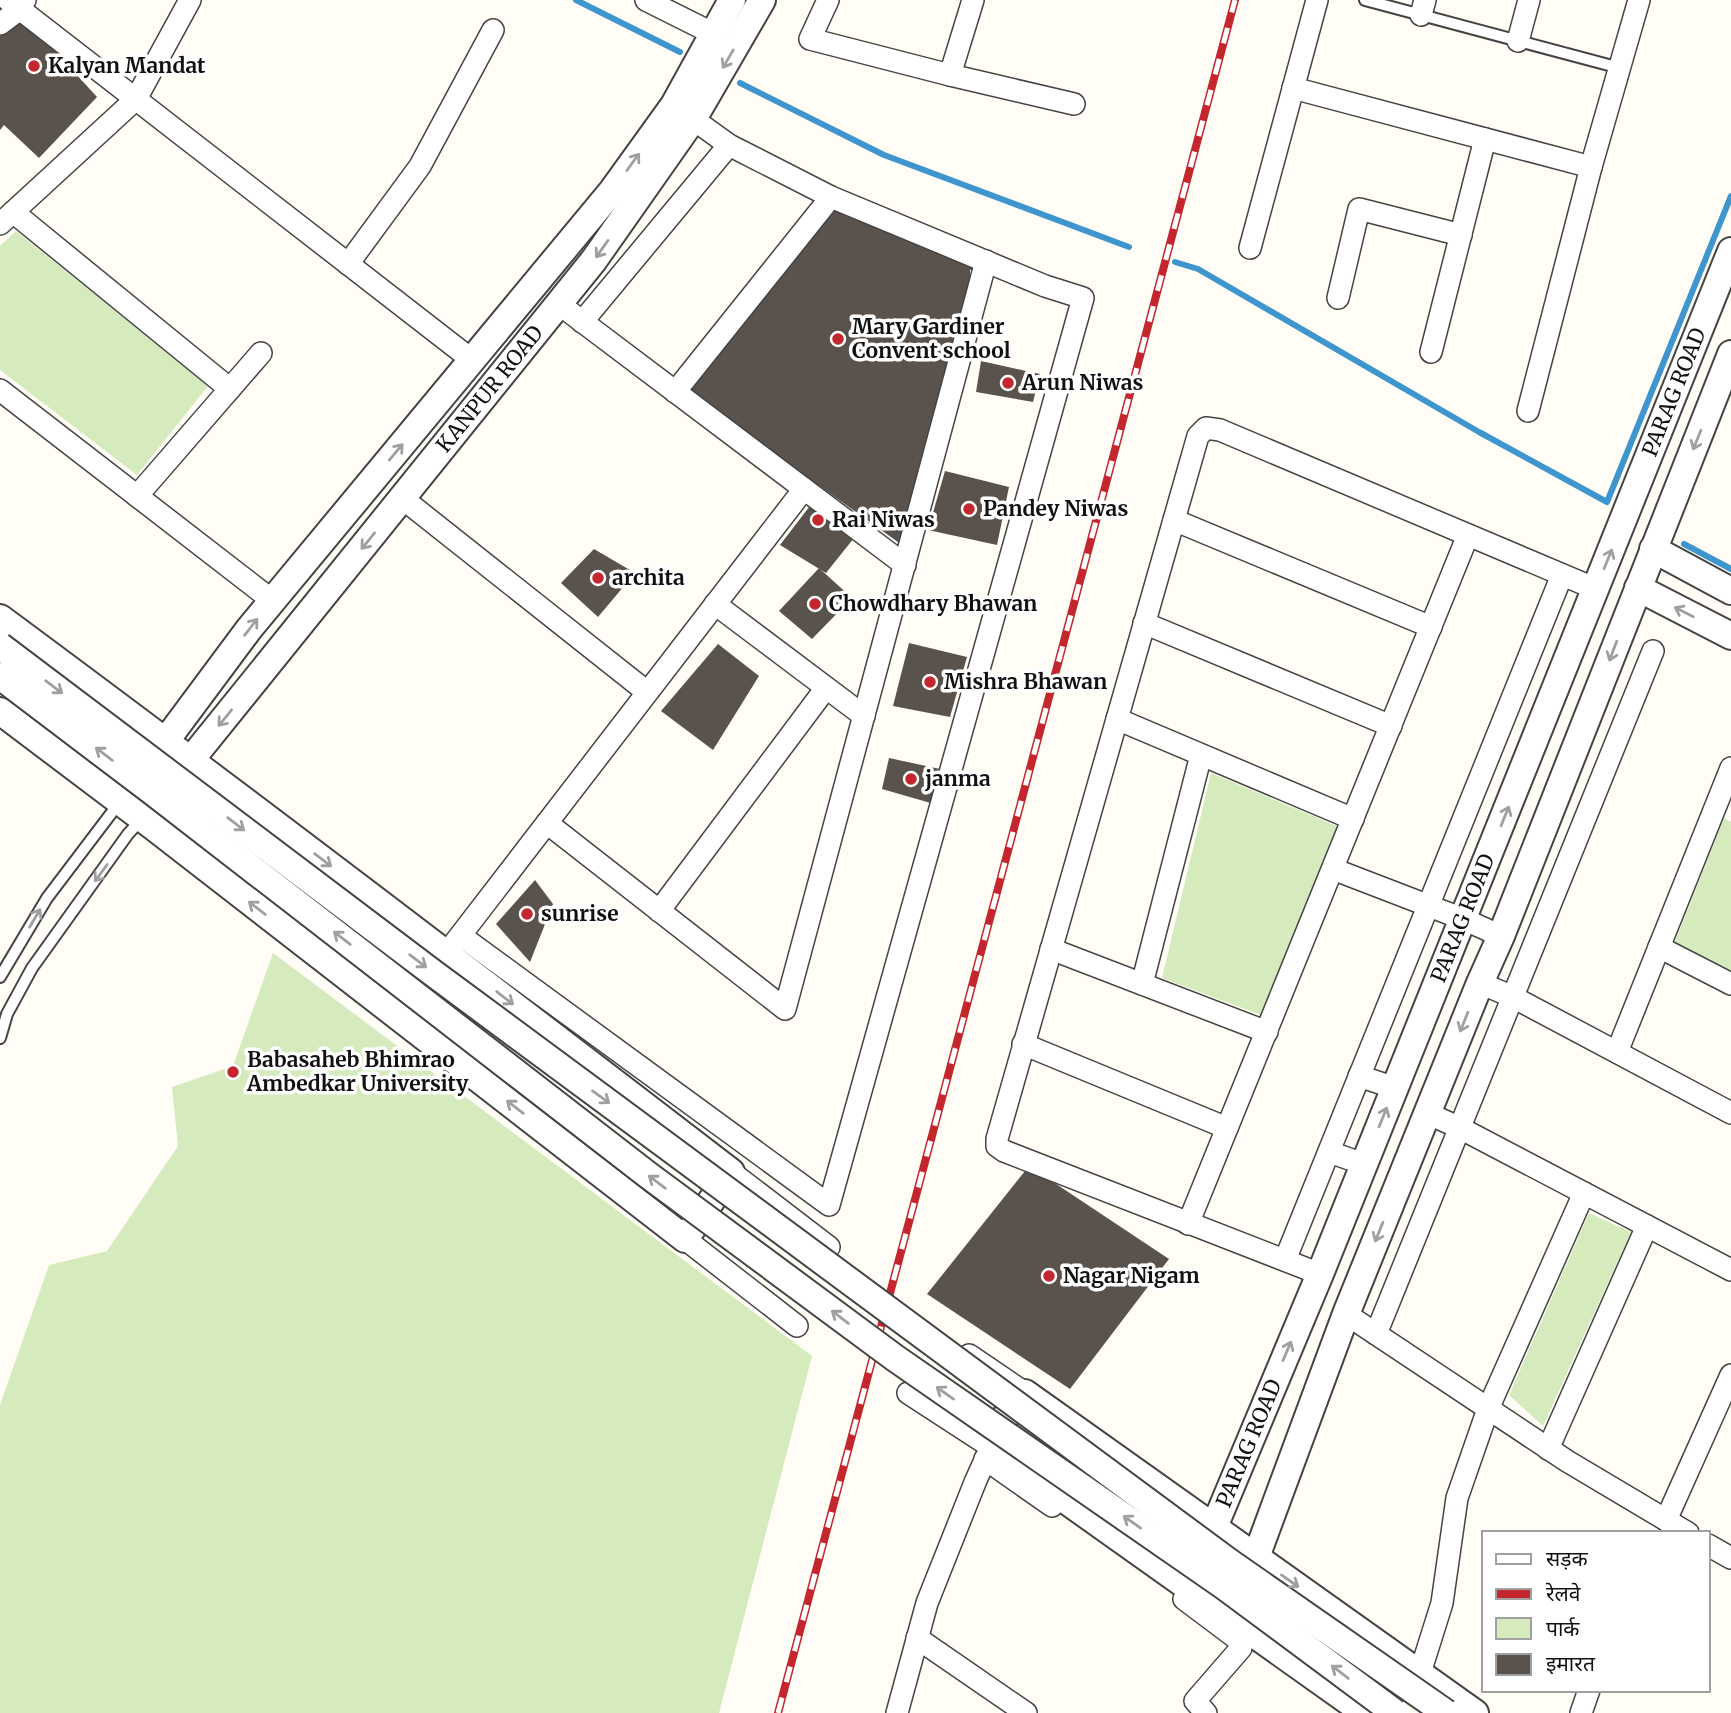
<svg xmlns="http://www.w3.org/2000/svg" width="1731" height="1713" viewBox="0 0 1731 1713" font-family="Merriweather,'Noto Sans Devanagari',serif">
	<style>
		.green { fill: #d5ebbd }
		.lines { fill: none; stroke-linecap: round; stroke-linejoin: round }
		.stream { stroke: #3f96cf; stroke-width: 6 }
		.building { fill: #5a524d }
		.service-casing { stroke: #444; stroke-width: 14 }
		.minor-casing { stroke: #444; stroke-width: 24 }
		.tertiary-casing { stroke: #444; stroke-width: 30 }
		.service { stroke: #fff; stroke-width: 10 }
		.minor { stroke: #fff; stroke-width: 21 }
		.tertiary { stroke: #fff; stroke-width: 26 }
		.rail-casing { stroke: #c4262e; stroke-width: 8 }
		.rail { stroke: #fff; stroke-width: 5; stroke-dasharray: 16; stroke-linecap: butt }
		.tertiary-bridge-casing { stroke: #444; stroke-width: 30; stroke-linecap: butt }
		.tertiary-bridge { stroke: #fff; stroke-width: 26 }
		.oneway { stroke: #a0a0a0 }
		.poi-dot { fill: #c4262e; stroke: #fff; stroke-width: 2.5 }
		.labels { text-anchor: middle; stroke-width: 7; stroke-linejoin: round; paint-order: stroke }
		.poi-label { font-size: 21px; font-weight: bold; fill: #111; stroke: #fff; text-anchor: start }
		.street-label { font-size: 21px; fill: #111; stroke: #fff }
	</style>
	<rect width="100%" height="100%" fill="#fffdf5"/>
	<g class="green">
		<path d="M16,231L208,386L137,475L0,370V246Z"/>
		<path d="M1211,773L1339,827L1261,1015L1162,978Z"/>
		<path d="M1724,818L1731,822V972L1674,944Z"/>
		<path d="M273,953L812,1356L719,1713H0V1405L49,1265L107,1251L178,1146L172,1087L233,1066Z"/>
		<path d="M1589,1213L1631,1232L1543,1426L1509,1395Z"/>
	</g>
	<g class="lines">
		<g class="stream">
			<path d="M576,0L680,52"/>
			<path d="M740,83L884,155L1129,247"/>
			<path d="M1175,262L1198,269L1479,432L1607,502L1731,196"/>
			<path d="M1684,544L1731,569"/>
		</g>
	</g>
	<g class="building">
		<path d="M23,16L97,97L39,158L4,125L0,130V34Z"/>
		<path d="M831,197L984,269L970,270V293L909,550L680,386Z"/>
		<path d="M981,361L1040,374L1033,402L976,392Z"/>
		<path d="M945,471L1009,487L997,545L928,530Z"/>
		<path d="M816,498L854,538L826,573L780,545Z"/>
		<path d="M594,549L635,573L598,617L561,583Z"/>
		<path d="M819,568L852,598L812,639L779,611Z"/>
		<path d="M909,643L967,657L950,717L893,706Z"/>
		<path d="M718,644L759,676L713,750L661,711Z"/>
		<path d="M889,758L940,769L934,804L882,789Z"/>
		<path d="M535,880L553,904L530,962L496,924Z"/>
		<path d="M1029,1166L1169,1259L1070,1389L927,1294Z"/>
	</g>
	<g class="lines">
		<g class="service-casing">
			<g id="service">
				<path d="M1365,0L1620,68"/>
				<path d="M0,977L47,898L119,803"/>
				<path d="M0,1038L7,1014L32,968L128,834L142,819"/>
			</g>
		</g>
		<g class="minor-casing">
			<g id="minor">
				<path d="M8,0L472,360"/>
				<path d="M646,0L714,34"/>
				<path d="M828,0L810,39L950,75L973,0"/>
				<path d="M1421,15L1425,0"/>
				<path d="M0,24L20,9L25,0"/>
				<path d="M1518,41L1529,0"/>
				<path d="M950,75L1074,104"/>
				<path d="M1293,88L1591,167"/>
				<path d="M13,212L230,389"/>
				<path d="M0,224L136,99L190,0"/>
				<path d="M1250,248L1317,0"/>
				<path d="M348,264L420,166L493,30"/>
				<path d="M1338,298L1359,209L1461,235"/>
				<path d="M559,304L905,565"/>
				<path d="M582,322L729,145"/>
				<path d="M1431,352L1485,139"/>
				<path d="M0,390L273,601"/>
				<path d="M675,392L831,197"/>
				<path d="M1528,411L1591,167L1639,0"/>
				<path d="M137,496L261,353"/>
				<path d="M402,498L647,692"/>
				<path d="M1174,520L1431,627"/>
				<path d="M715,604L864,716"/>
				<path d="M1144,623L1391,726"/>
				<path d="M1117,719L1353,819"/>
				<path d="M547,823L785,1009L986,261"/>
				<path d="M1333,869L1463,919L1501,936"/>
				<path d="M659,911L826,688"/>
				<path d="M461,936L829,1205L1083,298L1045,286L831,197L729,145L693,119L681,113"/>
				<path d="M453,945L804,489"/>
				<path d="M1659,947L1731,984"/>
				<path d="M1051,949L1267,1032"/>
				<path d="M1480,983L1513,997L1731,1113"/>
				<path d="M1142,984L1201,755"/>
				<path d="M1023,1044L1227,1128"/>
				<path d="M1617,1052L1731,768"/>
				<path d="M1359,1076L1395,1088"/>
				<path d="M1427,1113L1460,1128L1731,1270"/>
				<path d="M1329,1152L1364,1164"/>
				<path d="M731,1172L829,1247"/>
				<path d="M1188,1224L1468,535"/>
				<path d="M685,1239L797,1326"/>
				<path d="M1285,1260L1562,575"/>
				<path d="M1320,1274L1004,1151L997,1146V1139L1198,436L1206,428L1220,430L1596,589"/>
				<path d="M1346,1314L1567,1461L1688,1533"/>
				<path d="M1376,1334L1653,651"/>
				<path d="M969,1355L1025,1393"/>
				<path d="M1548,1449L1647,1226"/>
				<path d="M985,1459L1052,1506"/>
				<path d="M1666,1520L1731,1375"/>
				<path d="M1708,1545L1731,1558"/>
				<path d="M1184,1599L1240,1641L1241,1648L1195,1701L1206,1713"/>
				<path d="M917,1638L1026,1713"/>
				<path d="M1420,1673L1442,1603L1457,1498L1488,1409L1584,1193"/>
				<path d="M897,1713L927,1603L976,1480L991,1447L908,1393"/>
				<path d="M1581,1713L1589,1690"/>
			</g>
		</g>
		<g class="tertiary-casing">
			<g id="tertiary">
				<path d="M1653,549L1731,591"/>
				<path d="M1638,588L1731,636"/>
				<path d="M0,618C246,800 489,986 731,1172L685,1239L155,828L0,711"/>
				<path d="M156,754L249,629L612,191L674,105L732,0"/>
				<path id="s1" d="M181,772L594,260L693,119L762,0"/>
				<path id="s2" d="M1181,1581L1214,1527L1320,1274L1731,251"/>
				<path d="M1228,1615L1256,1557L1346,1314L1480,983L1501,936L1731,354"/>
				<path d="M1365,1713L991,1447L993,1437L1019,1395L1025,1393L1475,1713"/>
			</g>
		</g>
		<use href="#service" class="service"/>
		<use href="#minor" class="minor"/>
		<use href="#tertiary" class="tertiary"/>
		<g class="rail-casing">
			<path id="rail" d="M778,1713L1235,0"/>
		</g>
		<use href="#rail" class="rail"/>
		<g class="tertiary-bridge-casing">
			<g id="tertiary-bridge">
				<path d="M0,646L433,973L1229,1562L1446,1713"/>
				<path d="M0,676L153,792L648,1175L895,1358L1224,1586L1395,1713"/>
			</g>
		</g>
		<use href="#tertiary-bridge" class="tertiary-bridge"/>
	</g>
	<defs><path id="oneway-shaft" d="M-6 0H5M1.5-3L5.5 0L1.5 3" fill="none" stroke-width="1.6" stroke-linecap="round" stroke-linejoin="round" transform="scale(1.75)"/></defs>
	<g class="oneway">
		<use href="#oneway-shaft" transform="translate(728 59) rotate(120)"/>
		<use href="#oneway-shaft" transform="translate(633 162) rotate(-54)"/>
		<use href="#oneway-shaft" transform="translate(602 249) rotate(125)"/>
		<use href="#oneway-shaft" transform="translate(1697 440) rotate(112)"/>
		<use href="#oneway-shaft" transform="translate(396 452) rotate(-50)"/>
		<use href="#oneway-shaft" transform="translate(368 541) rotate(129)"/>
		<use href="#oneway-shaft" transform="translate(1608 559) rotate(-68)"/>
		<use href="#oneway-shaft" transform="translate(1684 612) rotate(-153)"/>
		<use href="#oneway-shaft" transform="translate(251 627) rotate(-52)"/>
		<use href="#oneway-shaft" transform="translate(1613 651) rotate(111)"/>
		<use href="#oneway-shaft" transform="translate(54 687) rotate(37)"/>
		<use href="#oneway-shaft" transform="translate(225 718) rotate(129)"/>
		<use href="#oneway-shaft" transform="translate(104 754) rotate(-143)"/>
		<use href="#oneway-shaft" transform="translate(1505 816) rotate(-68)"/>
		<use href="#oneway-shaft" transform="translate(236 824) rotate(37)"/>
		<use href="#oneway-shaft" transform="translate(323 860) rotate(37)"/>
		<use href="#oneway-shaft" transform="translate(101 873) rotate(126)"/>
		<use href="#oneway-shaft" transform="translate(257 908) rotate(-142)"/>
		<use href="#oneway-shaft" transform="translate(35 918) rotate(-59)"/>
		<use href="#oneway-shaft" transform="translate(342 938) rotate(-142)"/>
		<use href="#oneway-shaft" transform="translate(418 961) rotate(37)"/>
		<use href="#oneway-shaft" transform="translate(505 998) rotate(38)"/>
		<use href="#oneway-shaft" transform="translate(1464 1022) rotate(112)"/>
		<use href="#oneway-shaft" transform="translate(601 1097) rotate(36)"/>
		<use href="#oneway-shaft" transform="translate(515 1107) rotate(-142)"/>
		<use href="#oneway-shaft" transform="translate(1383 1117) rotate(-68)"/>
		<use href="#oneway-shaft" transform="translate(657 1182) rotate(-143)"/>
		<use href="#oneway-shaft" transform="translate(1379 1232) rotate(112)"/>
		<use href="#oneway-shaft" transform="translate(840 1317) rotate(-143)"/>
		<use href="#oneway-shaft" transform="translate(1287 1351) rotate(-67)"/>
		<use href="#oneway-shaft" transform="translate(945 1393) rotate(-145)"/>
		<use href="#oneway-shaft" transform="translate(1132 1522) rotate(-145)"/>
		<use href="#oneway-shaft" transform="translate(1290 1581) rotate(35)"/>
		<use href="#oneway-shaft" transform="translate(1340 1672) rotate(-143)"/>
	</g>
	<g class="poi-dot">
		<circle cx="34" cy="66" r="7"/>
		<circle cx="838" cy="339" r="7"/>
		<circle cx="1008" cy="383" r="7"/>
		<circle cx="969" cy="509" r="7"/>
		<circle cx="818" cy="520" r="7"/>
		<circle cx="598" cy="578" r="7"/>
		<circle cx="815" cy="604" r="7"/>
		<circle cx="930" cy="682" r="7"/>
		<circle cx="911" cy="779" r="7"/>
		<circle cx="527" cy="914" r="7"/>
		<circle cx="233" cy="1072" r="7"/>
		<circle cx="1049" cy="1276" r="7"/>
	</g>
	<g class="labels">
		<g class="poi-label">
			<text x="48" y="73">Kalyan Mandat</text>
			<text x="852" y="334">Mary Gardiner<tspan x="852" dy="24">Convent school</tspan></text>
			<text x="1022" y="390">Arun Niwas</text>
			<text x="983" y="516">Pandey Niwas</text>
			<text x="832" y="527">Rai Niwas</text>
			<text x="612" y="585">archita</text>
			<text x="829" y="611">Chowdhary Bhawan</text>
			<text x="944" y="689">Mishra Bhawan</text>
			<text x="925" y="786">janma</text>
			<text x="541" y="921">sunrise</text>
			<text x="247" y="1067">Babasaheb Bhimrao<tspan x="247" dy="24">Ambedkar University</tspan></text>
			<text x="1063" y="1283">Nagar Nigam</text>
		</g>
		<g class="street-label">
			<text dy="7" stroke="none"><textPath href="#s1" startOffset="492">KANPUR ROAD</textPath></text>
			<text dy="7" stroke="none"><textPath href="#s2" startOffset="1288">PARAG ROAD</textPath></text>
			<text dy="7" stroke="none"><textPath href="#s2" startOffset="721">PARAG ROAD</textPath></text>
			<text dy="7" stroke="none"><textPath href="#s2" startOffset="154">PARAG ROAD</textPath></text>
		</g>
	</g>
	<rect x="1482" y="1531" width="228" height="161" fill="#ffffff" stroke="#a0a0a0" stroke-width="2"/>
	<rect x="1496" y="1554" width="35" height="10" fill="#ffffff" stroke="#a0a0a0" stroke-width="2"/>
	<text x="1546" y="1566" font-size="21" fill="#111111">सड़क</text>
	<rect x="1496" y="1589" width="35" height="10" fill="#c4262e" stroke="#a0a0a0" stroke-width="2"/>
	<text x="1546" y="1601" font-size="21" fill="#111111">रेलवे</text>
	<rect x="1496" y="1618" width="35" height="21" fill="#d5ebbd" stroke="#a0a0a0" stroke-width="2"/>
	<text x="1546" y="1636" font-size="21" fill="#111111">पार्क</text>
	<rect x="1496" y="1654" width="35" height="21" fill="#5a524d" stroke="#a0a0a0" stroke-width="2"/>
	<text x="1546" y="1671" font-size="21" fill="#111111">इमारत</text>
</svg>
